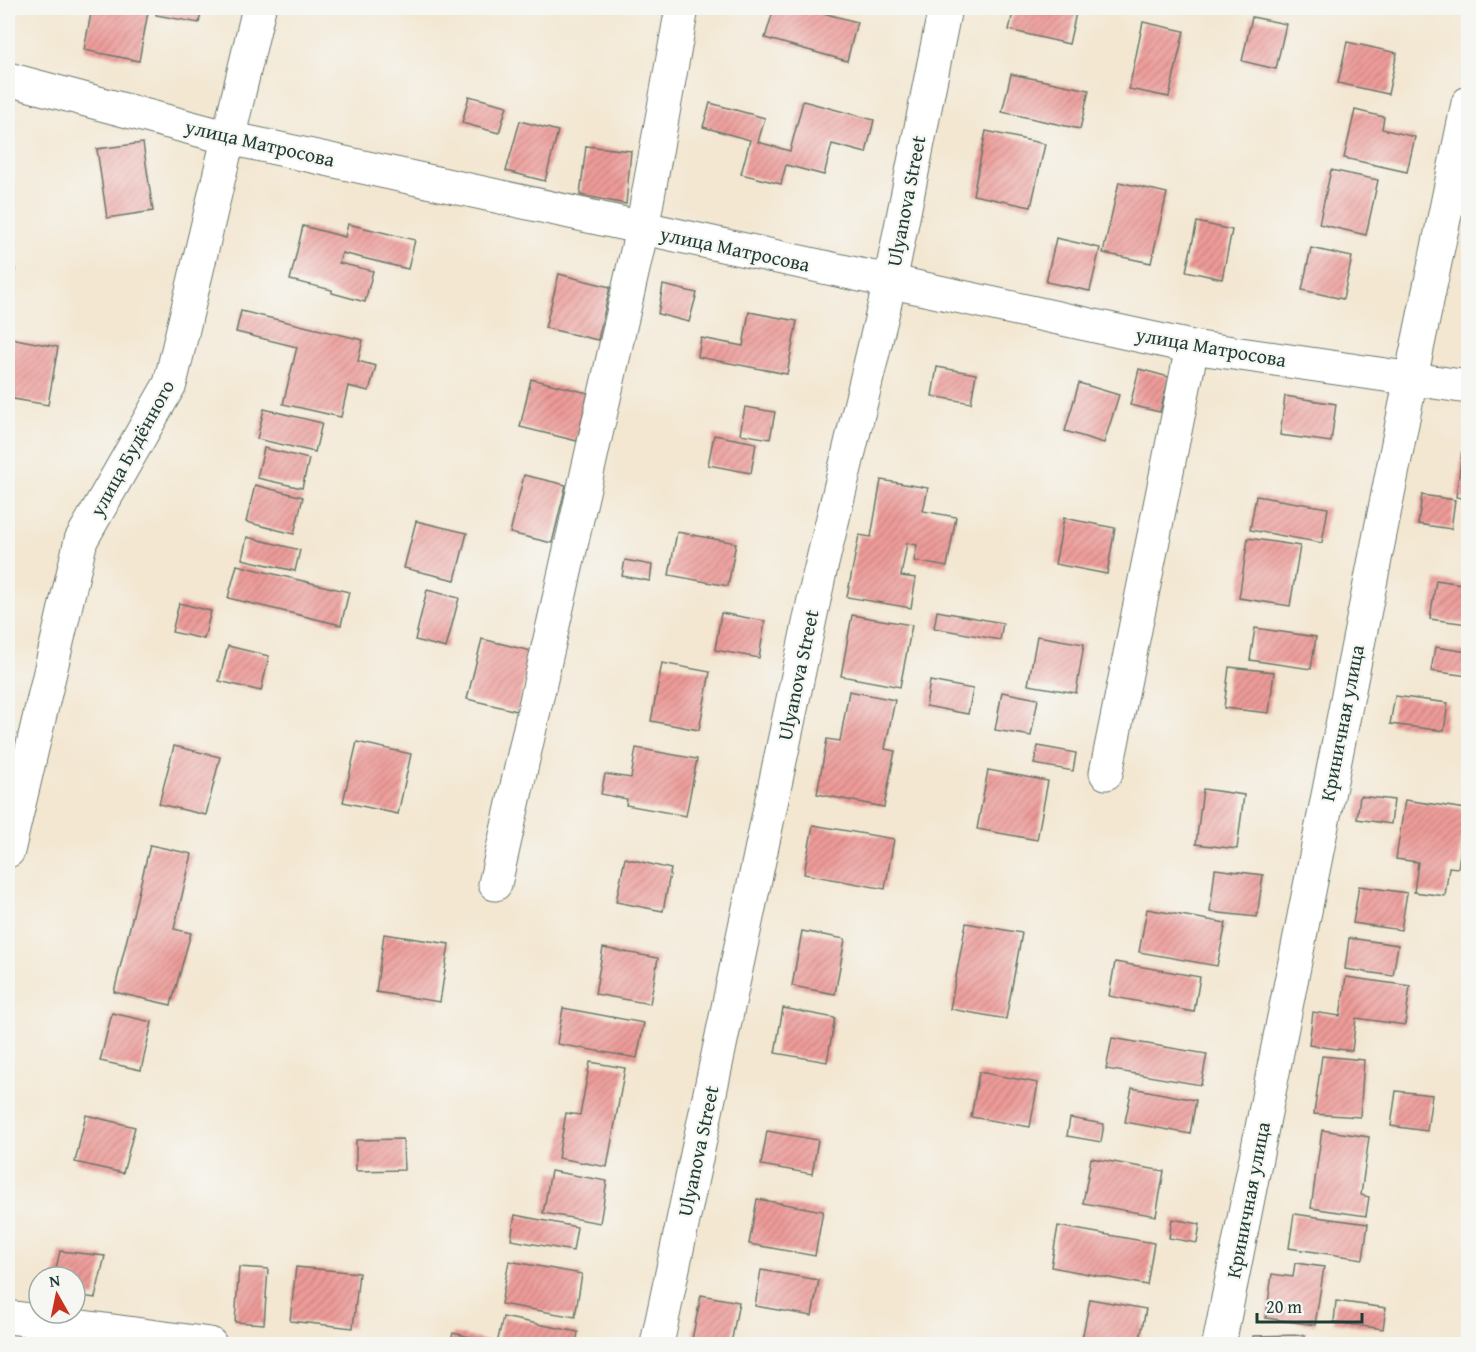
<svg xmlns="http://www.w3.org/2000/svg" width="1476" height="1352" viewBox="0 0 1476 1352" font-family="'Gentium Book Plus',serif">
	<style>
		.building { fill: url(#building-hatch) }
		.lines { fill: none; stroke-linecap: round; stroke-linejoin: round }
		.minor-casing { stroke: #69786b; stroke-width: 35 }
		.minor { stroke: #fff; stroke-width: 33 }
		.labels { text-anchor: middle; stroke-width: 4.5; stroke-linejoin: round; paint-order: stroke }
		.street-label { font-size: 20px; fill: #1f3d34; stroke: #f6f6f2 }
	</style>
	<defs>
		<pattern id="building-hatch" width="6" height="6" patternUnits="userSpaceOnUse" patternTransform="scale(1.5)"><rect width="6" height="6" fill="#ee9b99"/><path d="M-1 1l2-2M0 6l6-6M5 7l2-2" fill="none" stroke="#c0807e"/></pattern>
	</defs>
	<rect width="100%" height="100%" fill="#f6f6f2"/>
	<filter id="ink" filterUnits="userSpaceOnUse"><feTurbulence type="fractalNoise" baseFrequency=".0167" numOctaves="2"/><feDisplacementMap in="SourceGraphic" scale="12" xChannelSelector="R" yChannelSelector="G"/><feConvolveMatrix kernelMatrix="1 2 1 2 8 2 1 2 1" color-interpolation-filters="sRGB"/></filter>
	<filter id="wash" filterUnits="userSpaceOnUse"><feTurbulence type="fractalNoise" baseFrequency=".008" numOctaves="4" result="noise"/><feDisplacementMap in="SourceGraphic" scale="24" xChannelSelector="R" yChannelSelector="G"/><feGaussianBlur stdDeviation="1.35" result="paint"/><feColorMatrix in="noise" values="0 0 0 0 0 0 0 0 0 0 0 0 0 0 0 0 0 1.4 0 .05"/><feComposite in="paint" operator="in"/></filter>
	<g filter="url(#wash)">
		<rect width="100%" height="100%" fill="#f3e7d2"/>
		<g id="blocks">
			<g class="building">
				<path d="M92,8H124L148,12L139,61L84,50Z"/>
				<path d="M157,8H202L199,23L156,15Z"/>
				<path d="M774,8H804L857,22L847,61L765,38Z"/>
				<path d="M1014,8H1051L1076,13L1069,44L1009,30Z"/>
				<path d="M1252,17L1286,24L1276,69L1242,61Z"/>
				<path d="M1143,22L1184,31L1169,97L1129,89Z"/>
				<path d="M1347,42L1397,53L1388,94L1338,83Z"/>
				<path d="M1011,74L1089,90L1080,129L1002,112Z"/>
				<path d="M469,96L507,106L499,133L462,123Z"/>
				<path d="M803,101L874,120L866,153L832,144L824,175L786,165L781,184L741,174L750,140L703,127L710,103L765,118L758,142L790,151Z"/>
				<path d="M1355,110L1384,117L1382,129L1415,137L1407,172L1344,158Z"/>
				<path d="M520,121L558,131L545,181L506,171Z"/>
				<path d="M986,131L1045,144L1031,207L973,195Z"/>
				<path d="M143,143L153,211L107,218L97,149Z"/>
				<path d="M586,146L631,151L626,204L580,195Z"/>
				<path d="M1331,170L1378,180L1366,235L1319,224Z"/>
				<path d="M1119,182L1167,193L1151,263L1103,253Z"/>
				<path d="M1197,222L1232,230L1222,279L1186,271Z"/>
				<path d="M348,224L415,240L408,269L342,253L339,263L373,271L365,302L332,293V290L290,280L303,226L345,237Z"/>
				<path d="M1056,238L1100,248L1090,291L1046,282Z"/>
				<path d="M1311,248L1352,257L1343,299L1302,290Z"/>
				<path d="M8,267L15,269L9,302H8Z"/>
				<path d="M559,274L610,287L598,340L545,328Z"/>
				<path d="M663,285L697,293L689,322L658,314Z"/>
				<path d="M241,311L363,340L358,361L376,366L369,391L348,386L341,417L283,404L297,347L236,332Z"/>
				<path d="M749,312L797,321L787,374L698,357L701,338L743,346Z"/>
				<path d="M10,338L58,347L48,405L8,398V349Z"/>
				<path d="M937,367L976,374L971,403L932,396Z"/>
				<path d="M1139,369L1169,377L1160,412L1130,405Z"/>
				<path d="M531,379L588,393L577,441L520,427Z"/>
				<path d="M1079,383L1119,395L1104,443L1065,431Z"/>
				<path d="M1285,396L1336,404L1331,442L1280,435Z"/>
				<path d="M745,407L775,412L770,439L740,434Z"/>
				<path d="M264,409L322,423L315,452L257,439Z"/>
				<path d="M714,435L756,443L751,473L708,465Z"/>
				<path d="M264,448L309,459L302,488L257,478Z"/>
				<path d="M1462,453H1468V499L1456,497Z"/>
				<path d="M524,475L566,485L552,543L510,533Z"/>
				<path d="M881,480L928,488L923,511L956,517L947,567L914,561L917,545L907,543L901,576L916,578L911,608L847,597L859,535L871,537Z"/>
				<path d="M255,485L303,497L294,534L246,522Z"/>
				<path d="M1422,495L1455,500L1451,529L1418,524Z"/>
				<path d="M1256,496L1328,508L1322,543L1250,530Z"/>
				<path d="M1064,518L1115,528L1107,574L1055,564Z"/>
				<path d="M416,521L467,533L455,580L404,568Z"/>
				<path d="M677,532L736,543L728,586L669,575Z"/>
				<path d="M247,537L300,550L295,571L242,559Z"/>
				<path d="M1248,538L1300,546L1290,606L1239,598Z"/>
				<path d="M625,560L652,565L650,581L622,576Z"/>
				<path d="M237,565L349,592L341,625L228,598Z"/>
				<path d="M1436,580L1468,585V624L1430,619Z"/>
				<path d="M427,590L459,598L446,648L415,640Z"/>
				<path d="M179,603L211,611L204,639L172,632Z"/>
				<path d="M937,611L1003,623L1000,640L934,628Z"/>
				<path d="M721,613L765,621L759,658L715,650Z"/>
				<path d="M852,615L912,625L900,687L841,676Z"/>
				<path d="M1255,628L1316,637L1311,669L1250,660Z"/>
				<path d="M1037,636L1084,644L1076,693L1028,685Z"/>
				<path d="M482,639L531,651L517,711L467,699Z"/>
				<path d="M228,646L269,656L261,691L219,681Z"/>
				<path d="M1435,647L1468,652V676L1431,671Z"/>
				<path d="M662,663L710,672L699,730L651,721Z"/>
				<path d="M1229,667L1274,672L1269,713L1224,708Z"/>
				<path d="M930,681L973,689L968,714L926,706Z"/>
				<path d="M849,691L895,700L885,749L895,751L884,807L817,794L827,739L840,741Z"/>
				<path d="M1002,692L1038,699L1031,736L995,730Z"/>
				<path d="M1395,696L1448,703L1444,731L1390,724Z"/>
				<path d="M357,742L411,754L398,814L343,802Z"/>
				<path d="M174,746L220,757L206,815L159,804Z"/>
				<path d="M1038,746L1076,753L1073,771L1034,764Z"/>
				<path d="M636,748L697,759L686,816L626,805L627,799L601,794L605,774L631,778Z"/>
				<path d="M988,770L1048,781L1037,840L977,829Z"/>
				<path d="M1203,789L1244,795L1237,849L1196,844Z"/>
				<path d="M1360,796L1394,800L1391,824L1357,819Z"/>
				<path d="M1405,800L1466,809L1458,868L1449,867L1445,896L1414,892L1418,862L1396,859Z"/>
				<path d="M813,825L894,839L885,889L804,874Z"/>
				<path d="M150,845L192,854L174,929L191,933L171,1005L114,992Z"/>
				<path d="M625,858L671,869L663,911L616,902Z"/>
				<path d="M1215,869L1263,875L1257,917L1210,912Z"/>
				<path d="M1359,886L1407,893L1401,930L1353,923Z"/>
				<path d="M1147,909L1226,923L1217,966L1139,952Z"/>
				<path d="M966,923L1022,933L1006,1019L950,1009Z"/>
				<path d="M802,931L845,939L835,994L792,986Z"/>
				<path d="M384,934L449,944L440,1002L376,992Z"/>
				<path d="M1349,938L1398,945L1393,976L1345,969Z"/>
				<path d="M603,948L658,958L650,1004L595,994Z"/>
				<path d="M1115,962L1200,977L1194,1012L1109,996Z"/>
				<path d="M1346,977L1410,986L1405,1025L1356,1018L1352,1051L1309,1045L1313,1012L1340,1016Z"/>
				<path d="M563,1008L644,1023L637,1058L557,1044Z"/>
				<path d="M783,1008L835,1018L827,1062L775,1053Z"/>
				<path d="M112,1013L152,1022L141,1070L100,1061Z"/>
				<path d="M1112,1038L1207,1054L1201,1085L1106,1069Z"/>
				<path d="M1322,1056L1364,1060L1360,1117L1314,1114Z"/>
				<path d="M590,1062L625,1068L607,1167L558,1158L566,1113L580,1115Z"/>
				<path d="M979,1072L1038,1083L1030,1127L971,1117Z"/>
				<path d="M1132,1088L1196,1100L1190,1134L1125,1122Z"/>
				<path d="M1396,1091L1432,1095L1427,1131L1391,1126Z"/>
				<path d="M86,1115L135,1127L123,1173L75,1162Z"/>
				<path d="M1070,1118L1104,1124L1101,1142L1067,1136Z"/>
				<path d="M1322,1130L1369,1137L1361,1195L1369,1197L1366,1216L1311,1208Z"/>
				<path d="M767,1131L818,1140L812,1174L761,1165Z"/>
				<path d="M403,1139L404,1170L356,1171V1140Z"/>
				<path d="M1091,1158L1164,1171L1156,1216L1083,1203Z"/>
				<path d="M551,1171L607,1181L600,1223L543,1213Z"/>
				<path d="M757,1199L823,1211L815,1256L749,1244Z"/>
				<path d="M1294,1214L1368,1224L1363,1259L1289,1248Z"/>
				<path d="M515,1215L577,1227L573,1251L511,1240Z"/>
				<path d="M1172,1219L1200,1224L1197,1243L1169,1238Z"/>
				<path d="M1058,1226L1154,1243L1147,1285L1051,1267Z"/>
				<path d="M60,1251L105,1256L95,1298L75,1295V1277H54Z"/>
				<path d="M509,1261L582,1274L575,1317L501,1304Z"/>
				<path d="M1295,1263L1324,1267L1315,1325L1266,1318L1272,1274L1293,1277Z"/>
				<path d="M239,1267L268,1269L264,1324L235,1322Z"/>
				<path d="M296,1267L359,1273L353,1328L290,1321Z"/>
				<path d="M761,1270L819,1280L812,1316L755,1306Z"/>
				<path d="M701,1295L739,1302L731,1344L692,1339Z"/>
				<path d="M1090,1299L1146,1309L1139,1344H1081Z"/>
				<path d="M1336,1301L1386,1308L1383,1329L1334,1322Z"/>
				<path d="M503,1317L578,1332L576,1344H497Z"/>
				<path d="M453,1333L492,1342L491,1344H450Z"/>
				<path d="M1305,1335V1344H1254L1253,1336Z"/>
			</g>
		</g>
	</g>
	<g filter="url(#ink)">
		<use href="#blocks" fill-opacity="0" stroke="#69786b" stroke-width="1.5"/>
		<g class="lines">
			<g class="minor-casing">
				<g id="minor">
					<path d="M8,79L229,138L1192,347L1468,387"/>
					<path d="M1106,773L1192,347"/>
					<path d="M8,851L81,540L170,384L259,8"/>
					<path d="M495,884L642,229L682,8"/>
					<path d="M8,1317L210,1344"/>
					<path d="M657,1344L819,576L890,282L945,8"/>
					<path d="M1219,1344L1411,378L1468,103"/>
				</g>
			</g>
			<use href="#minor" class="minor"/>
		</g>
	</g>
	<g class="labels">
		<g class="street-label">
			<text transform="translate(260 143) rotate(13)" y="7">улица Матросова</text>
			<text transform="translate(906 201) rotate(-79)" y="7">Ulyanova Street</text>
			<text transform="translate(735 249) rotate(12)" y="7">улица Матросова</text>
			<text transform="translate(1211 347) rotate(10)" y="7">улица Матросова</text>
			<text transform="translate(132 448) rotate(-61)" y="7">улица Будённого</text>
			<text transform="translate(798 675) rotate(-78)" y="7">Ulyanova Street</text>
			<text transform="translate(1342 723) rotate(-79)" y="7">Криничная улица</text>
			<text transform="translate(698 1151) rotate(-78)" y="7">Ulyanova Street</text>
			<text transform="translate(1248 1200) rotate(-79)" y="7">Криничная улица</text>
		</g>
	</g>
	<rect width="1476" height="1352" fill="none" stroke="#f6f6f2" stroke-width="30"/>
	<g transform="translate(57 1295) rotate(351)"><circle r="28" fill="#f6f6f2" stroke="#a0aca6" stroke-width="1.5"/>
	<path d="M0-4.5L10 22L0 15L-10 22Z" fill="#c8321e"/>
	<text y="-9" font-size="16" font-weight="bold" text-anchor="middle" fill="#1f3d34">N</text>
	</g>
	<path d="M1257 1313v9h105v-9" fill="none" stroke="#1f3d34" stroke-width="3"/>
	<text x="1266" y="1313" font-size="18" fill="#1f3d34" stroke="#f6f6f2" stroke-width="4.5" paint-order="stroke">20 m</text>
</svg>
